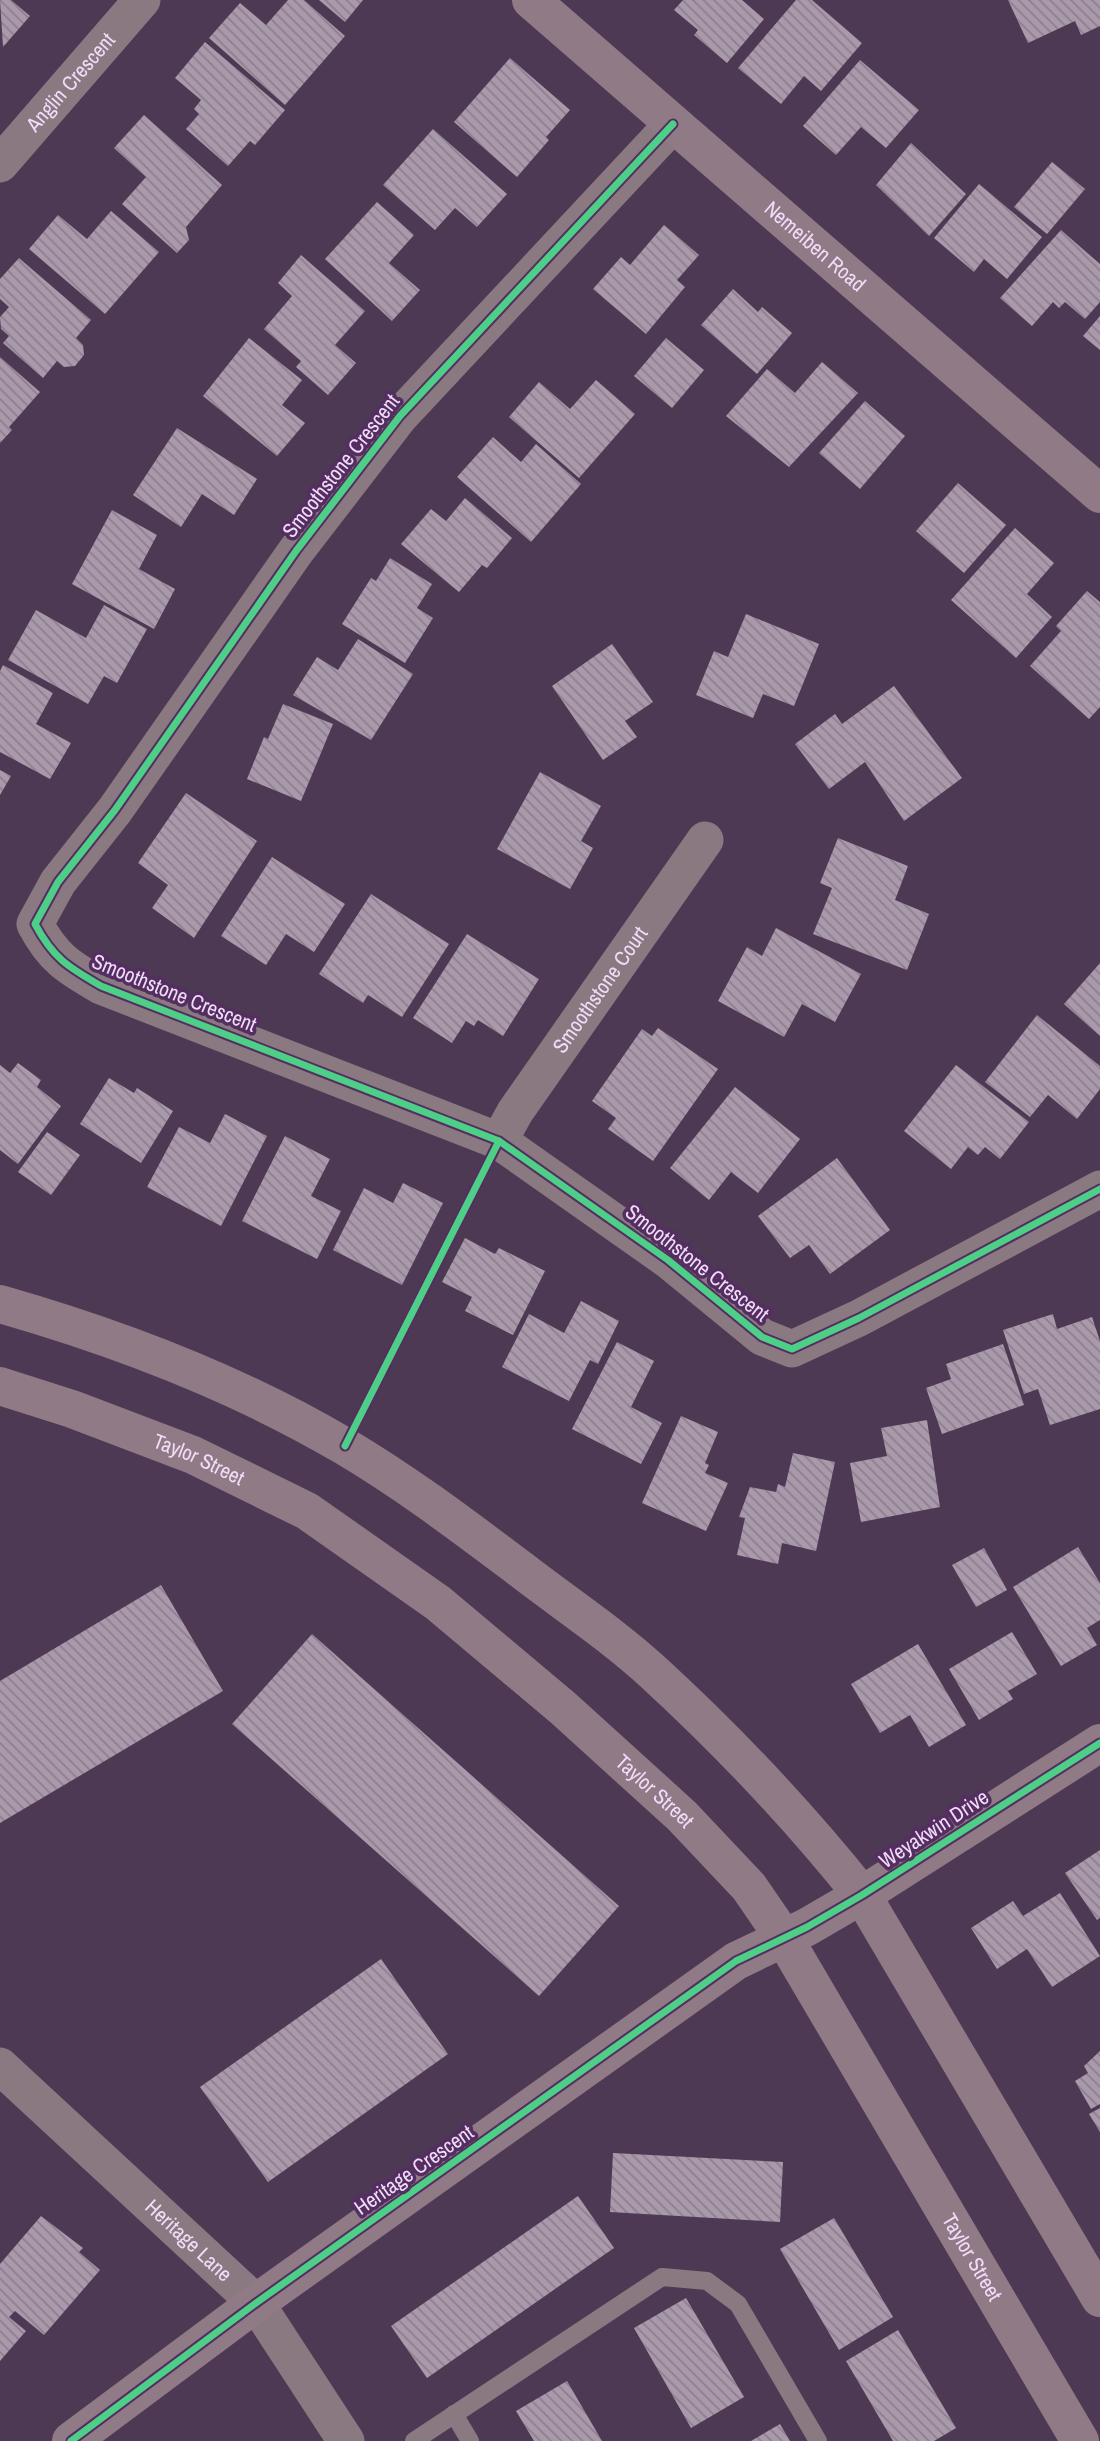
<svg xmlns="http://www.w3.org/2000/svg" width="1100" height="2441" viewBox="0 0 1100 2441" font-family="'Archivo Narrow',sans-serif">
	<style>
		.building { fill: url(#building-back-hatch) }
		.lines { fill: none; stroke-linecap: round; stroke-linejoin: round }
		.lane { stroke: #8a7980; stroke-width: 18 }
		.street { stroke: #8a7980; stroke-width: 37 }
		.secondary { stroke: #8f7a85; stroke-width: 38 }
		.cycleway-casing { stroke: #542e60; stroke-width: 11 }
		.cycleway { stroke: #4dcf88; stroke-width: 7 }
		.labels { text-anchor: middle; stroke-width: 7; stroke-linejoin: round; paint-order: stroke }
		.street-label { font-size: 21px; fill: #f1dbf9; stroke: #542e60 }
	</style>
	<defs>
		<pattern id="building-back-hatch" width="6" height="6" patternUnits="userSpaceOnUse" patternTransform="scale(1.75)"><rect width="6" height="6" fill="#a999aa"/><path d="M-1 5l2 2M0 0l6 6M5-1l2 2" fill="none" stroke="#8c7f8e"/></pattern>
	</defs>
	<rect width="100%" height="100%" fill="#4e3955"/>
	<g class="building">
		<path d="M0,0H11L30,16L3,47Z"/>
		<path d="M288,0H304L345,36L285,105L209,38L240,3L266,25Z"/>
		<path d="M319,0H363L345,22Z"/>
		<path d="M683,0H742L764,19L727,63L694,35L698,30L674,10Z"/>
		<path d="M796,0H812L862,43L821,91L804,76L781,104L738,68Z"/>
		<path d="M1008,0H1100V26L1081,35L1075,21L1028,43Z"/>
		<path d="M205,42L285,110L255,145L250,141L228,166L186,129L199,114L194,109L201,100L175,78Z"/>
		<path d="M510,58L570,110L546,137L549,140L517,177L454,122Z"/>
		<path d="M860,60L919,110L886,148L861,127L836,155L803,126Z"/>
		<path d="M144,115L222,185L186,227L189,240L177,253L122,204L146,177L114,148Z"/>
		<path d="M433,129L507,194L477,227L455,208L435,230L383,185Z"/>
		<path d="M911,143L966,194L929,236L876,185Z"/>
		<path d="M1052,162L1085,189L1047,234L1014,207Z"/>
		<path d="M979,184L1042,237L1007,279L984,259L974,272L934,238Z"/>
		<path d="M377,202L414,235L389,263L420,290L392,321L325,259Z"/>
		<path d="M111,211L159,252L105,314L29,249L58,215L87,239Z"/>
		<path d="M664,225L699,255L677,280L685,287L646,334L593,289L621,257L630,265Z"/>
		<path d="M1061,230L1100,264V302L1085,319L1065,302L1059,308L1053,302L1032,326L1000,298Z"/>
		<path d="M301,255L365,311L335,345L356,363L328,395L296,367L301,361L264,329L292,296L278,283Z"/>
		<path d="M19,258L91,320L76,338L83,345L84,355L75,366L64,367L57,361L43,378L3,343L9,336L1,329L0,317L9,307L0,299V279Z"/>
		<path d="M733,289L758,312L762,307L792,333L757,374L701,325Z"/>
		<path d="M1100,316V350L1083,336Z"/>
		<path d="M249,338L302,380L282,405L305,423L277,456L203,396Z"/>
		<path d="M666,338L704,370L672,408L634,376Z"/>
		<path d="M0,357L40,392L9,427L12,430L0,443Z"/>
		<path d="M822,362L858,393L789,467L726,416L767,369L795,393Z"/>
		<path d="M596,380L635,414L579,478L509,417L539,382L570,409Z"/>
		<path d="M865,401L905,436L860,489L819,453Z"/>
		<path d="M177,428L257,479L234,515L202,494L181,527L133,495Z"/>
		<path d="M493,437L521,462L536,444L581,484L531,542L457,477Z"/>
		<path d="M958,483L1006,525L964,573L916,531Z"/>
		<path d="M465,498L512,538L487,568L482,565L459,592L401,544L431,509L446,521Z"/>
		<path d="M112,510L157,535L139,569L175,589L154,629L72,584Z"/>
		<path d="M1015,528L1054,563L1027,594L1052,617L1016,658L951,600Z"/>
		<path d="M390,558L432,584L417,608L433,618L405,663L342,624L371,578L376,581Z"/>
		<path d="M1087,591L1100,602V707L1089,719L1030,666L1061,631L1056,626Z"/>
		<path d="M104,605L147,629L117,683L104,676L88,704L8,660L36,610L86,638Z"/>
		<path d="M746,614L819,644L794,706L763,694L753,718L696,695L714,651L728,657Z"/>
		<path d="M358,639L413,674L371,740L293,695L317,657L338,670Z"/>
		<path d="M612,644L653,702L625,721L637,737L603,760L552,686Z"/>
		<path d="M3,665L53,693L36,724L71,743L50,779L0,752V671Z"/>
		<path d="M894,686L962,778L904,821L865,762L829,789L795,744L835,714L842,724Z"/>
		<path d="M283,704L333,724L301,801L247,779L264,737L268,739Z"/>
		<path d="M0,770L11,776L0,795Z"/>
		<path d="M540,772L601,806L581,841L593,848L570,889L497,849Z"/>
		<path d="M186,793L257,841L194,938L152,908L168,885L138,863Z"/>
		<path d="M838,838L908,866L895,900L929,914L907,970L813,934L832,888L820,883Z"/>
		<path d="M272,857L345,904L314,952L286,934L266,965L221,936Z"/>
		<path d="M371,894L449,944L402,1017L368,995L363,1003L319,974Z"/>
		<path d="M776,928L861,974L835,1022L802,1004L784,1037L718,1001L747,947L762,956Z"/>
		<path d="M467,934L539,979L503,1036L478,1020L474,1026L466,1021L452,1043L413,1018Z"/>
		<path d="M1100,963V1036L1064,1004Z"/>
		<path d="M1037,1015L1100,1066V1089L1077,1119L1048,1095L1030,1117L985,1082Z"/>
		<path d="M658,1028L718,1069L653,1161L608,1129L616,1118L592,1101L642,1029L652,1036Z"/>
		<path d="M18,1063L41,1080L37,1087L61,1106L18,1164L0,1150V1065L10,1073Z"/>
		<path d="M956,1065L1029,1122L1000,1159L985,1147L978,1155L968,1147L951,1169L904,1131Z"/>
		<path d="M109,1078L134,1093L137,1088L173,1111L141,1163L80,1124Z"/>
		<path d="M735,1087L800,1139L758,1193L731,1172L709,1200L670,1168Z"/>
		<path d="M225,1114L267,1136L221,1226L147,1187L179,1127L210,1143Z"/>
		<path d="M47,1132L80,1155L51,1195L18,1172Z"/>
		<path d="M285,1136L330,1159L311,1196L341,1211L317,1259L242,1221Z"/>
		<path d="M837,1158L890,1230L830,1274L809,1245L790,1258L758,1216Z"/>
		<path d="M403,1183L443,1203L402,1285L333,1250L364,1188L393,1203Z"/>
		<path d="M465,1238L495,1254L499,1248L545,1271L513,1335L465,1311L472,1297L442,1282Z"/>
		<path d="M581,1301L619,1321L598,1364L590,1360L569,1401L502,1367L529,1314L564,1333Z"/>
		<path d="M1053,1314L1057,1329L1092,1317L1100,1341V1409L1050,1425L1038,1389L1024,1394L1003,1330Z"/>
		<path d="M617,1342L654,1361L631,1407L662,1423L641,1464L572,1429Z"/>
		<path d="M1003,1344L1024,1405L942,1434L926,1388L951,1379L946,1364Z"/>
		<path d="M681,1416L718,1432L705,1463L709,1465L705,1473L728,1483L706,1531L642,1503Z"/>
		<path d="M927,1420L940,1507L861,1522L850,1463L887,1456L881,1428Z"/>
		<path d="M793,1453L835,1462L816,1551L782,1543L778,1564L737,1555L745,1518L739,1517L750,1487L776,1492L778,1484L785,1487Z"/>
		<path d="M1078,1547L1100,1583V1620L1087,1628L1097,1645L1061,1666L1013,1587Z"/>
		<path d="M984,1548L1007,1590L976,1607L952,1565Z"/>
		<path d="M161,1585L223,1691L0,1823V1681Z"/>
		<path d="M1012,1632L1037,1674L1008,1691L1013,1699L979,1720L949,1669Z"/>
		<path d="M312,1634L619,1906L539,1996L232,1724Z"/>
		<path d="M918,1644L966,1725L929,1747L910,1715L880,1733L851,1684Z"/>
		<path d="M1100,1850V1918L1097,1920L1065,1873Z"/>
		<path d="M1060,1893L1100,1956L1052,1987L1027,1949L997,1969L971,1928L1013,1901L1023,1916Z"/>
		<path d="M381,1959L448,2054L268,2182L200,2087Z"/>
		<path d="M1100,2051V2104L1091,2109L1075,2081L1088,2073L1084,2066Z"/>
		<path d="M1100,2108V2132L1089,2114Z"/>
		<path d="M613,2153L783,2162L780,2222L610,2212Z"/>
		<path d="M578,2196L614,2248L427,2378L391,2326Z"/>
		<path d="M41,2216L83,2248L79,2252L100,2270L44,2335L15,2311L9,2317L26,2331L0,2361V2264Z"/>
		<path d="M834,2218L893,2317L839,2350L780,2249Z"/>
		<path d="M686,2298L744,2397L691,2428L634,2328Z"/>
		<path d="M898,2330L956,2428L934,2441H893L846,2361Z"/>
		<path d="M567,2381L602,2441H534L516,2411Z"/>
		<path d="M780,2424L790,2441H751Z"/>
	</g>
	<g class="lines">
		<g class="lane">
			<path d="M454,2414L470,2441"/>
			<path d="M414,2441L662,2277L707,2281L738,2304L818,2441"/>
		</g>
		<g class="street">
			<path d="M673,124L400,416L296,551L115,810L58,882L35,924C53,958 68,967 101,986L499,1141L668,1260L762,1337L792,1349L859,1318L1100,1189"/>
			<path id="s1" d="M0,164L142,0"/>
			<path id="s2" d="M499,1141L515,1112L705,840"/>
			<path id="s3" d="M0,2066L256,2303L346,2441"/>
		</g>
		<g class="secondary">
			<path id="s4" d="M531,0L1100,494"/>
			<path d="M0,1304C119,1338 237,1383 344,1446C405,1482 463,1526 519,1568C564,1603 613,1635 654,1673C729,1742 799,1816 862,1895L1100,2298"/>
			<path id="s5" d="M0,1386L72,1409L193,1455L307,1511L438,1603L563,1708L682,1816L749,1887L784,1938L1080,2441"/>
			<path d="M71,2441L256,2303L736,1961L807,1927L862,1895L1100,1743"/>
		</g>
		<g class="cycleway-casing">
			<g id="cycleway">
				<path d="M673,124L400,416L296,551L115,810L58,882L35,924C53,958 68,967 101,986L499,1141L668,1260L762,1337L792,1349L859,1318L1100,1189"/>
				<path d="M345,1446L499,1141"/>
				<path d="M71,2441L256,2303L736,1961L807,1927L862,1895L1100,1743"/>
			</g>
		</g>
		<use href="#cycleway" class="cycleway"/>
	</g>
	<g class="labels">
		<g class="street-label">
			<text dy="7" stroke="none"><textPath href="#s1" startOffset="108">Anglin Crescent</textPath></text>
			<text dy="7" stroke="none"><textPath href="#s4" startOffset="376">Nemeiben Road</textPath></text>
			<text transform="translate(341 466) rotate(-52)" y="7">Smoothstone Crescent</text>
			<text dy="7" stroke="none"><textPath href="#s2" startOffset="182">Smoothstone Court</textPath></text>
			<text transform="translate(174 993) rotate(22)" y="7">Smoothstone Crescent</text>
			<text transform="translate(697 1263) rotate(38)" y="7">Smoothstone Crescent</text>
			<text dy="7" stroke="none"><textPath href="#s5" startOffset="212">Taylor Street</textPath></text>
			<text dy="7" stroke="none"><textPath href="#s5" startOffset="779">Taylor Street</textPath></text>
			<text transform="translate(934 1829) rotate(-33)" y="7">Weyakwin Drive</text>
			<text transform="translate(414 2170) rotate(-35)" y="7">Heritage Crescent</text>
			<text dy="7" stroke="none"><textPath href="#s3" startOffset="257">Heritage Lane</textPath></text>
			<text dy="7" stroke="none"><textPath href="#s5" startOffset="1346">Taylor Street</textPath></text>
		</g>
	</g>
</svg>
